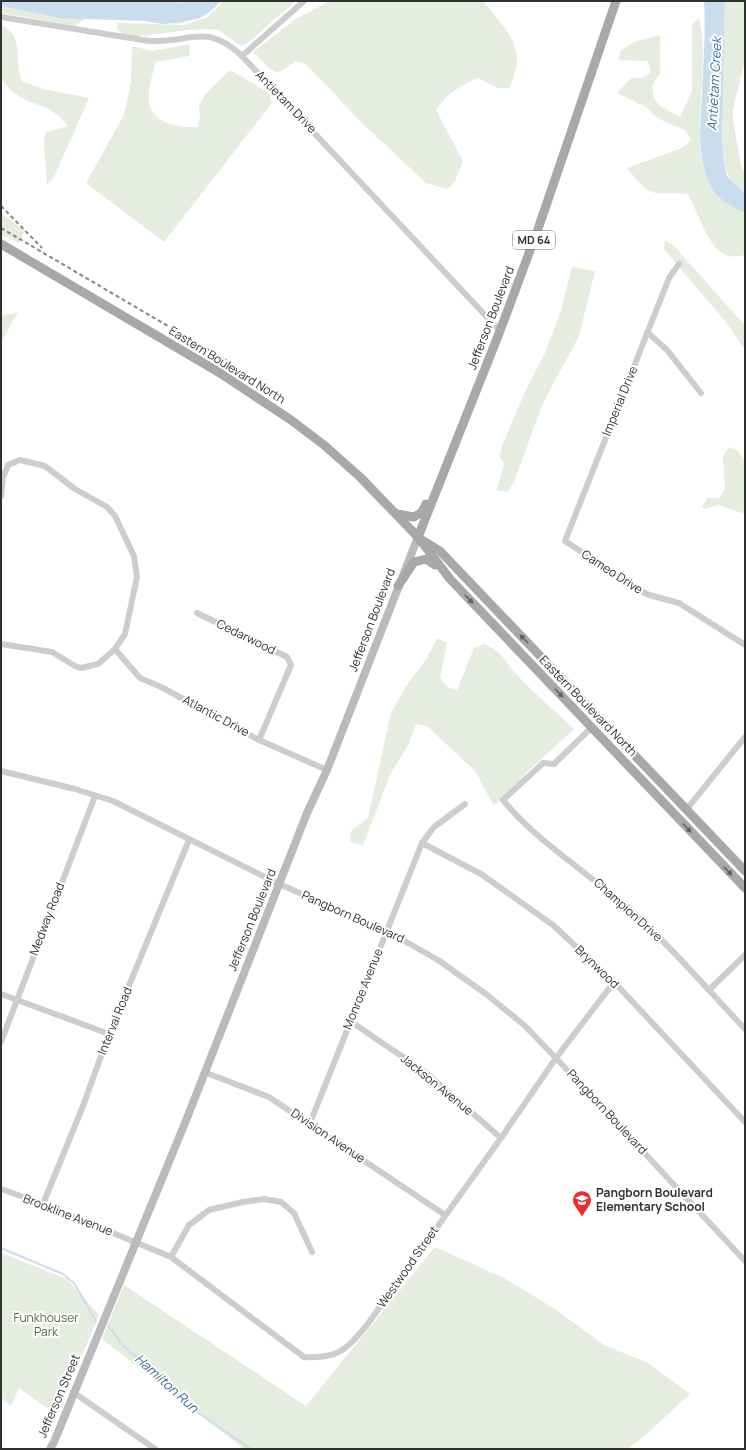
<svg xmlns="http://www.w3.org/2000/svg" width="746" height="1450" viewBox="0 0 746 1450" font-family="Manrope,sans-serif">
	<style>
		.green { fill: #e5edde }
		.water { fill: #c9ddee }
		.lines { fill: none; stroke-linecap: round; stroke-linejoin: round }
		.stream { stroke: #c9ddee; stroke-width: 2 }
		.street { stroke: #cdcdcd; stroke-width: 6 }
		.secondary { stroke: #bababa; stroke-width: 8 }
		.primary { stroke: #a8a8a8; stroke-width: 9 }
		.rail { stroke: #858585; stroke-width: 2; stroke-dasharray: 4 3; stroke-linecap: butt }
		.oneway { fill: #606060 }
		.labels { text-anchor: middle; stroke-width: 4; stroke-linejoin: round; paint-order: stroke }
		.shield { fill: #fff; stroke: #6e6e6e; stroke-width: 1 }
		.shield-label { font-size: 11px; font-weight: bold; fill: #303030 }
		.street-label { font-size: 12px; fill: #303030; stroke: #fff }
		.poi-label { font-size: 12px; font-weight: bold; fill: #303030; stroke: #fff; text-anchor: start }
		.park-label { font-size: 12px; fill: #4f6e3b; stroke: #fff }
		.water-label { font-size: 13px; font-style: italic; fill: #3a6c96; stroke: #fff }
	</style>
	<rect width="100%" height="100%" fill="#fff"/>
	<g class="green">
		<path d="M223,1H296L250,41L241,46L218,30L208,29L187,30L126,38L117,29V23L185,25L208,17Z"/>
		<path d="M330,1H483C507,33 529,46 509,88H498L478,78C461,85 446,94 436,110L463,161L455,181L447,189L426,183L359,120L306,64L296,61L278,73L269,68L253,52L296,19Z"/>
		<path d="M725,1H745V60L733,109V120L741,166L745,173V194C725,178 725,168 722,143Z"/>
		<path d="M1,6L58,18H86L75,26L1,13Z"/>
		<path d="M699,19C712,70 686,143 712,188C719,200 733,207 745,213V255C740,256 734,257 729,256C709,252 697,210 688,194C650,191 654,201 627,168L682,148L691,140L685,130L665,122L655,116L648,108L617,93L631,78H642L651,72L648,61L618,60L621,50L637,41L660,35V73L652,86L654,98L660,106L680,117L692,91V24Z"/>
		<path d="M1,25C25,35 13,59 22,81L43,89L89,98L53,179L47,184L44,145L45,133L68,126C53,105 35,107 16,94C10,91 5,83 1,78Z"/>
		<path d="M190,44L189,56L155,62C153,75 146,93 150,106C156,125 181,128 198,127L200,116L199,105L205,95L230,70L269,93L272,103L164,242L86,183L124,115L131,81L132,46L152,51Z"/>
		<path d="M1,213L25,231L19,243L1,235Z"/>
		<path d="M665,240L673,245L745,326V350L726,322L664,249Z"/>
		<path d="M572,267L595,271L579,336L542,405L514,482L507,492L497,490L504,464L500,457L502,446L524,394L545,353L561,311Z"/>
		<path d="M18,312L1,343V316Z"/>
		<path d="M729,447L739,452L745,462V514L718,505L705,509L702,507L708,498H719L725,489L723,456Z"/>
		<path d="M437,638L447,643L440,678L447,687L457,690L474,648L484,644C504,653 504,661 517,675C535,694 555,711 574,729L529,770L497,803L493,804L475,771L427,726L416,724L408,745L390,775L363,845L350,842L351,831L368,818L391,713L407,685L427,658Z"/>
		<path d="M435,1247L504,1278L555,1309L604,1345L648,1363L690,1394L641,1439L627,1449H244L102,1339L124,1285L306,1406Z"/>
		<path d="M1,1253L67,1279L99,1315L57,1415L19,1388L11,1406L1,1398Z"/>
	</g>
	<g class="water">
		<path d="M1,1H163C183,4 201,1 221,1L212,10L200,18L179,23L162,24L145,21L58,18L1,6Z"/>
		<path d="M704,1H725L722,143L724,161L727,176L745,194V213C733,207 718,200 711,187C697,160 700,126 702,96C703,65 706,32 704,1Z"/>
	</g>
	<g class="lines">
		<g class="stream">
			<path d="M1,1248L63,1274L74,1283L96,1321"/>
			<path d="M108,1326L124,1346L137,1358L144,1361L161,1381L184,1403L251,1449"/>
		</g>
		<g class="street">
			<path d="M1,17L149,41C191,43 206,22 242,56L500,331"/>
			<path d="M242,56L304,1"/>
			<path d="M679,264L669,278L565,541L641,591L649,595L679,603L745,645"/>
			<path d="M647,332L667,350L701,393"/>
			<path d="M1,496L3,477L8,465L20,460L45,466L75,489L107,507L115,516L134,556L137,577L125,634L115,649L98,664L81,668L75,666L52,652L1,644"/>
			<path d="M197,613L287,657L291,665L259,740"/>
			<path d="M115,649L140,678L161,687L259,740L327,770"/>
			<path d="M592,727L554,764L543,763L503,800C537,842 586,871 627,907C669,944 706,988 745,1029"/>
			<path d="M1,771L75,789L113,801L279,884L387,931L438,960L486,994L524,1025L556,1058L745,1261"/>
			<path d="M686,810L745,737"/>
			<path d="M422,843L481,874L553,925L614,982L745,1122"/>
			<path d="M709,990L745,955"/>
			<path d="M1,994L109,1034"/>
			<path d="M350,1021L425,1072L501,1138"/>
			<path d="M1,1042L95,796"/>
			<path d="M204,1072L269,1097L445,1215"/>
			<path d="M310,1123L422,843L434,827L465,804"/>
			<path d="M1,1189L43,1204L171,1257L304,1357C338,1359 346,1350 367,1325L501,1138L556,1058L614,982"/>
			<path d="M43,1204L83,1106L109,1034L189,840"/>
			<path d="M171,1257L189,1225L209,1210L243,1202L264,1199L281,1202L294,1213L312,1252"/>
			<path d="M73,1392L155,1449"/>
		</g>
		<path class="secondary" d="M50,1449L54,1442L187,1118L307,813L327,770L418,537"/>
		<g class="primary">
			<path d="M1,244L220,373L291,420L324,445L360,477L418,537L450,579L745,888"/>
			<path d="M397,514L414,517L422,512L426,504"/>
			<path d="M418,537L500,331L538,229L616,1"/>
			<path d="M422,540L440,551L745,871"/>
			<path d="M398,586L414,562L426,559L435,565"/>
		</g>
		<g class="rail">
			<path d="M1,206L42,248"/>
			<path d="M1,228L231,363"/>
		</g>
	</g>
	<defs><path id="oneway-solid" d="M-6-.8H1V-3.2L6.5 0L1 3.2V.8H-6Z"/></defs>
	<g class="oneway">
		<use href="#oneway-solid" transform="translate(469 599) rotate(46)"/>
		<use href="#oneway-solid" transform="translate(524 639) rotate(-134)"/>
		<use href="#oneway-solid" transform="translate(559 693) rotate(46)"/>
		<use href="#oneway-solid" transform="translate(687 828) rotate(46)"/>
		<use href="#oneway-solid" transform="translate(728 871) rotate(46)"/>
	</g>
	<defs>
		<g id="school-pin" transform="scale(1)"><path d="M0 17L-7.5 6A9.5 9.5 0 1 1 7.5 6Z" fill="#ec2d2e" stroke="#fff"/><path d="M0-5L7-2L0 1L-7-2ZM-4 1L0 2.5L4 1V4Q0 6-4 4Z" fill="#fff"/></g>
	</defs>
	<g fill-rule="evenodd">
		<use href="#school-pin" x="582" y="1200"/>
	</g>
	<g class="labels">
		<rect class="shield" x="513" y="231" width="42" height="18" rx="3"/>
		<g class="shield-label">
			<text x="534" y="244">MD 64</text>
		</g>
		<g class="street-label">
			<text transform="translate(286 102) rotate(46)" y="4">Antietam Drive</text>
			<text transform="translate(491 318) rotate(-69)" y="4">Jefferson Boulevard</text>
			<text transform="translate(227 365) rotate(32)" y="4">Eastern Boulevard North</text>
			<text transform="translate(620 401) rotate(-68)" y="4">Imperial Drive</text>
			<text transform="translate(612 572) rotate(33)" y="4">Cameo Drive</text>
			<text transform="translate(372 620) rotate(-69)" y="4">Jefferson Boulevard</text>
			<text transform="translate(246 637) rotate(26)" y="4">Cedarwood</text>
			<text transform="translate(588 706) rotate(46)" y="4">Eastern Boulevard North</text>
			<text transform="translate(216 716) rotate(28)" y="4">Atlantic Drive</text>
			<text transform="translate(628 910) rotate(42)" y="4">Champion Drive</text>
			<text transform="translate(353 917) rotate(24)" y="4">Pangborn Boulevard</text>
			<text transform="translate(47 919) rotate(-69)" y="4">Medway Road</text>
			<text transform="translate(252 920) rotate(-68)" y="4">Jefferson Boulevard</text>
			<text transform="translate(597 967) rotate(44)" y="4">Brynwood</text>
			<text transform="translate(363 989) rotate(-68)" y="4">Monroe Avenue</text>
			<text transform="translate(115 1021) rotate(-68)" y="4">Interval Road</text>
			<text transform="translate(437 1085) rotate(39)" y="4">Jackson Avenue</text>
			<text transform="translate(607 1112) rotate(47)" y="4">Pangborn Boulevard</text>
			<text transform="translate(328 1136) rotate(34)" y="4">Division Avenue</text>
			<text transform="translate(68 1215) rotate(21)" y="4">Brookline Avenue</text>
			<text transform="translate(408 1267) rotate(-55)" y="4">Westwood Street</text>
			<text transform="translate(59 1396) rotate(-67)" y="4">Jefferson Street</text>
		</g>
		<g class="poi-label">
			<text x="596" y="1197">Pangborn Boulevard<tspan x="596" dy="14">Elementary School</tspan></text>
		</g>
		<g class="park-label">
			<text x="46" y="1322">Funkhouser<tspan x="46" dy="14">Park</tspan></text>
		</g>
		<g class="water-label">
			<text transform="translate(714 84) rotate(-87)" y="5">Antietam Creek</text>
			<text transform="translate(167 1383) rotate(42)" y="5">Hamilton Run</text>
		</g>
	</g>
	<rect width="746" height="1450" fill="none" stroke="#303030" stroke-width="4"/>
</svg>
